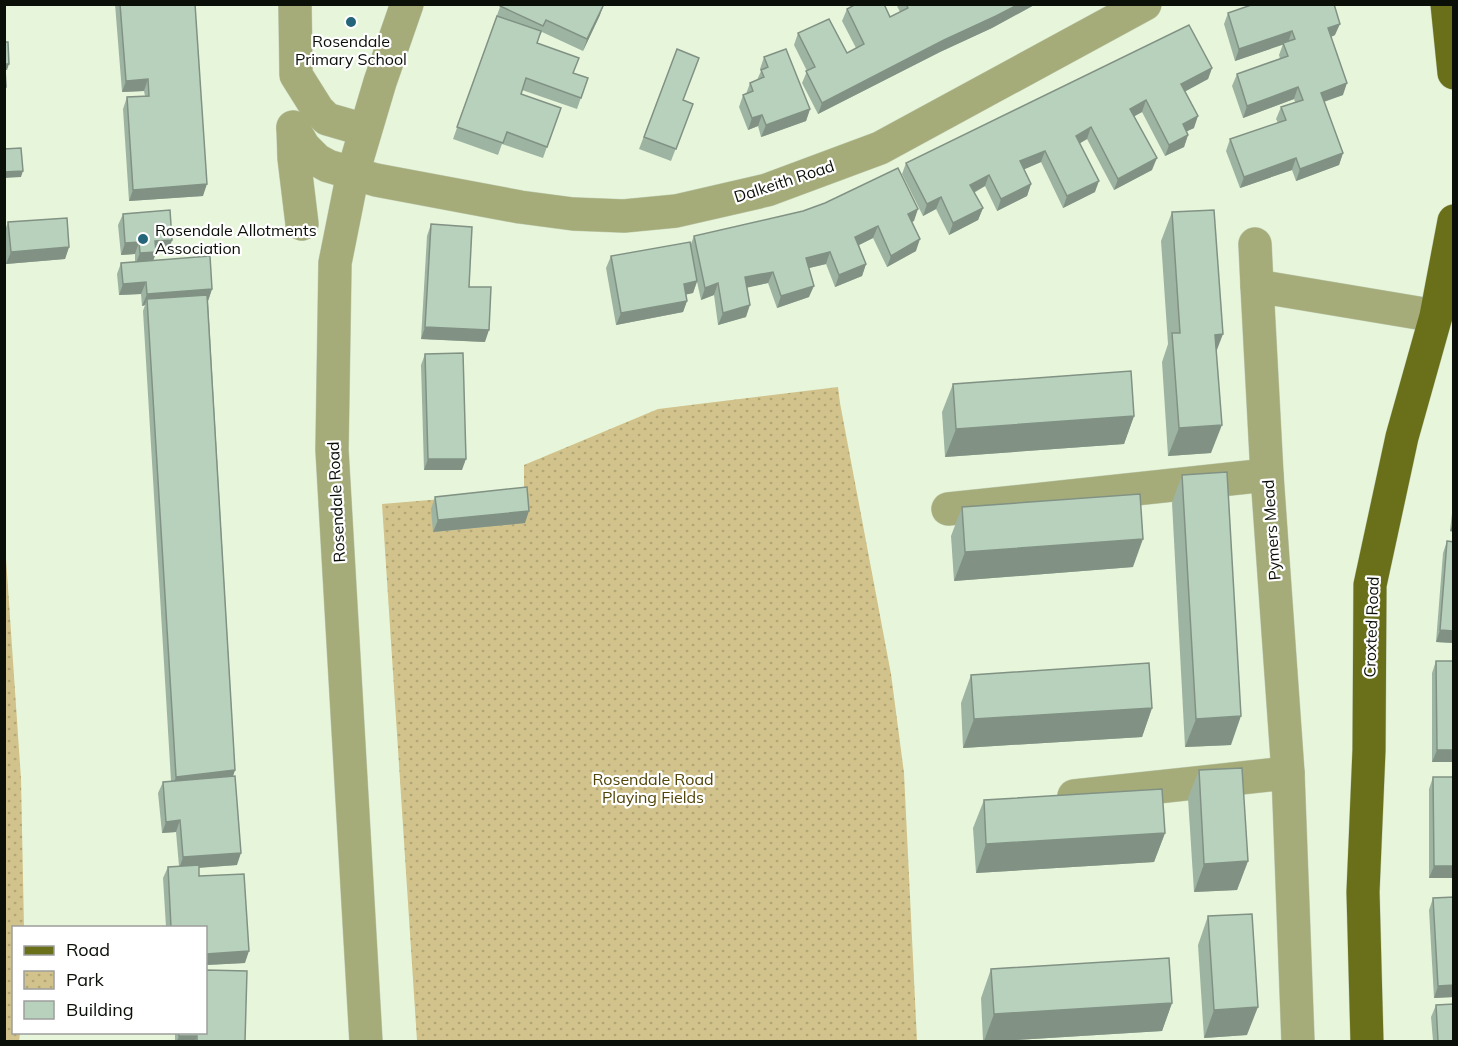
<svg xmlns="http://www.w3.org/2000/svg" width="1458" height="1046" viewBox="0 0 1458 1046" font-family="Mulish,sans-serif">
	<style>
		.park { fill: url(#park-dots) }
		.lines { fill: none; stroke-linecap: round; stroke-linejoin: round }
		.minor-casing { stroke: #c4d1b9; stroke-width: 34 }
		.major-casing { stroke: #c4d1b9; stroke-width: 34 }
		.minor { stroke: #a6ac79; stroke-width: 33 }
		.major { stroke: #6a7019; stroke-width: 33 }
		.wall { fill: #9eb4a2 }
		.shaded-wall { fill: #819284 }
		.building { fill: #b8d1bc; stroke: #819284; stroke-width: 1.5 }
		.poi-dot { fill: #25657a; stroke: #fff; stroke-width: 2 }
		.labels { text-anchor: middle; stroke-width: 4.5; stroke-linejoin: round; paint-order: stroke }
		.poi-label { font-size: 16px; fill: #0a0f07; stroke: #fff }
		.street-label { font-size: 16px; fill: #0a0f07; stroke: #fff }
		.park-label { font-size: 16px; fill: #514407; stroke: #fff }
	</style>
	<defs>
		<pattern id="park-dots" width="8" height="8" patternUnits="userSpaceOnUse" patternTransform="scale(1.5)"><rect width="8" height="8" fill="#d1c38b"/><path d="M2 2h.1M6 6h.1" fill="none" stroke="#b2a676" stroke-width="1.8" stroke-linecap="round"/></pattern>
	</defs>
	<rect width="100%" height="100%" fill="#e7f6db"/>
	<g class="park">
		<path d="M838,387L840,403L891,674L904,773L917,1041H417L382,504L524,492V465L658,409Z"/>
		<path d="M4,529L21,779L24,927L14,928V1032L20,1033L19,1042L4,1041Z"/>
	</g>
	<g class="lines">
		<g class="minor-casing">
			<g id="minor">
				<path d="M295,4L296,75L318,110L327,119L365,130"/>
				<path d="M293,127L294,158L302,224"/>
				<path d="M293,128L304,147L317,160L328,166L376,180L520,207L573,214L624,216L676,211L767,190L880,148L1145,4"/>
				<path d="M1255,244L1257,286"/>
				<path d="M948,509L1267,475"/>
				<path d="M1074,796L1288,773"/>
				<path d="M366,1042L332,450L335,263L353,173L380,82L407,4"/>
				<path d="M1298,1042L1288,773L1267,475L1257,286L1436,316"/>
			</g>
		</g>
		<g class="major-casing">
			<g id="major">
				<path d="M1447,4L1454,73"/>
				<path d="M1367,1042L1363,892L1369,750L1370,585L1402,437L1436,316L1454,221"/>
			</g>
		</g>
		<use href="#minor" class="minor"/>
		<use href="#major" class="major"/>
	</g>
	<g class="wall">
		<path d="M115,4H195L203,196L129,201L123,109L127,97L145,96L144,91L122,92Z"/>
		<path d="M501,4L600,15L583,51L542,32L539,37L537,43L573,73L588,78L577,109L522,90L521,94L561,108L543,158L502,144L498,155L453,139Z"/>
		<path d="M896,4H1036L992,28L940,52L818,114L802,83L807,71L794,45L798,33L847,53L856,48L842,21L847,9L890,17L900,12Z"/>
		<path d="M1228,13L1335,35L1331,37L1343,95L1324,102L1343,153L1339,165L1296,181L1292,170L1240,188L1226,151L1230,139L1278,123L1276,119L1281,107L1295,102L1294,99L1243,118L1232,86L1237,74L1280,59L1279,55L1283,44L1235,61L1224,24Z"/>
		<path d="M677,49L683,100L693,104L671,161L639,149Z"/>
		<path d="M764,57L810,109L806,121L761,137L758,126L748,130L739,107L743,95L746,94L750,83L757,80L761,71L760,69Z"/>
		<path d="M1212,68L1208,79L1185,91L1194,128L1187,131L1188,135L1184,147L1165,156L1142,112L1134,116L1152,170L1114,190L1087,139L1080,143L1095,192L1063,208L1041,162L1024,169L1031,184L1027,196L997,211L985,186L974,193L983,208L978,220L949,235L936,209L923,216L902,174L906,163Z"/>
		<path d="M1172,212L1216,352L1211,453L1168,456L1162,362L1168,344L1161,241Z"/>
		<path d="M123,214L172,240L168,252L156,253L153,260L212,289L208,301L235,770L233,776L237,865L199,868V876L245,963L206,965V927H166L163,878L168,867L179,866L176,832L162,833L158,793L163,782L171,781L143,311L145,305L142,306L141,294L119,295L117,274L121,263L135,262V254L121,255L118,225Z"/>
		<path d="M912,221L916,251L887,267L873,238L859,245L866,264L862,276L835,287L826,264L809,268V297L777,308L768,283L747,287L746,317L718,325L714,295L701,300L697,282L693,293L686,294L687,301L683,312L616,325L606,268L611,256L690,246L694,236L914,221Z"/>
		<path d="M8,222L69,247L65,259L6,264L4,233Z"/>
		<path d="M431,224L469,287L485,342L421,339L427,236Z"/>
		<path d="M425,354L462,470H424L421,365Z"/>
		<path d="M953,384L1134,416L1124,444L945,457L942,412Z"/>
		<path d="M1182,475L1231,745L1185,747L1172,503Z"/>
		<path d="M1454,496V532L1450,531Z"/>
		<path d="M435,497L525,523L433,532L431,509Z"/>
		<path d="M962,507L1133,567L954,581L951,536Z"/>
		<path d="M1447,541L1454,542V643L1436,642L1443,553Z"/>
		<path d="M1436,661H1454V762H1432V673Z"/>
		<path d="M971,675L1152,708L1142,737L963,748L961,703Z"/>
		<path d="M1199,770L1248,861L1237,890L1194,892L1188,798Z"/>
		<path d="M1433,777L1454,878H1429V789Z"/>
		<path d="M984,800L1165,833L1154,862L976,873L973,828Z"/>
		<path d="M1454,897V997L1434,998L1429,910L1433,898Z"/>
		<path d="M1208,916L1247,1035L1204,1038L1198,945Z"/>
		<path d="M991,969L1172,1003L1162,1031L1001,1041H983L981,998Z"/>
		<path d="M1436,1005L1454,1041H1433L1431,1017Z"/>
		<path d="M175,1032H206L245,1041H175Z"/>
	</g>
	<g class="shaded-wall">
		<path d="M604,4L600,15L583,51L587,39Z"/>
		<path d="M1019,4H1036L992,28L940,52L818,114L822,103L944,40Z"/>
		<path d="M1340,24L1335,35L1324,40L1328,28Z"/>
		<path d="M1292,31L1288,43L1235,61L1239,49Z"/>
		<path d="M4,64H9L7,70H4Z"/>
		<path d="M1212,68L1208,79L1177,96L1181,84Z"/>
		<path d="M148,79L144,91L122,92L126,81Z"/>
		<path d="M1347,83L1343,95L1317,104L1321,93Z"/>
		<path d="M1298,87L1294,99L1243,118L1247,106Z"/>
		<path d="M1146,100L1142,112L1126,121L1130,109Z"/>
		<path d="M810,109L806,121L761,137L766,125Z"/>
		<path d="M762,115L758,126L748,130L752,118Z"/>
		<path d="M1198,116L1194,128L1179,135L1183,124Z"/>
		<path d="M1091,127L1087,139L1072,148L1076,136Z"/>
		<path d="M1188,135L1184,147L1165,156L1169,145Z"/>
		<path d="M1045,151L1041,162L1016,173L1020,161Z"/>
		<path d="M1343,153L1339,165L1296,181L1300,169Z"/>
		<path d="M1157,158L1152,170L1114,190L1118,179Z"/>
		<path d="M1296,158L1292,170L1240,188L1244,177Z"/>
		<path d="M23,171L21,177L4,178V172Z"/>
		<path d="M989,175L985,186L965,197L970,185Z"/>
		<path d="M1099,181L1095,192L1063,208L1067,196Z"/>
		<path d="M207,184L203,196L129,201L133,190Z"/>
		<path d="M1031,184L1027,196L997,211L1001,199Z"/>
		<path d="M941,197L936,209L923,216L927,204Z"/>
		<path d="M983,208L978,220L949,235L953,223Z"/>
		<path d="M918,209L914,221L904,225L908,214Z"/>
		<path d="M878,226L873,238L851,249L855,237Z"/>
		<path d="M920,239L916,251L887,267L891,256Z"/>
		<path d="M172,240L168,252L156,253L152,264L135,265L140,253L155,241Z"/>
		<path d="M139,242L135,254L121,255L125,243Z"/>
		<path d="M69,247L65,259L6,264L11,252Z"/>
		<path d="M830,252L826,264L801,270L806,258Z"/>
		<path d="M866,264L862,276L835,287L839,275Z"/>
		<path d="M773,272L768,283L741,289L745,277Z"/>
		<path d="M697,281L693,293L680,296L684,284Z"/>
		<path d="M146,282L141,294L119,295L123,284Z"/>
		<path d="M718,283L714,295L701,300L705,288Z"/>
		<path d="M814,286L809,297L777,308L781,296Z"/>
		<path d="M212,289L208,301L147,299L145,305L142,306L147,294Z"/>
		<path d="M687,301L683,312L616,325L621,313Z"/>
		<path d="M750,305L746,317L718,325L723,313Z"/>
		<path d="M425,327L489,330L485,342L421,339Z"/>
		<path d="M1223,334L1212,363L1215,335Z"/>
		<path d="M1134,416L1124,444L945,457L956,429Z"/>
		<path d="M1222,425L1211,453L1168,456L1179,428Z"/>
		<path d="M428,459H466L462,470H424Z"/>
		<path d="M529,511L525,523L433,532L438,520Z"/>
		<path d="M1454,521V532L1450,531Z"/>
		<path d="M1143,539L1133,567L954,581L965,552Z"/>
		<path d="M1440,630L1454,631V643L1436,642Z"/>
		<path d="M1152,708L1142,737L963,748L974,719Z"/>
		<path d="M1241,716L1231,745L1185,747L1196,719Z"/>
		<path d="M1437,750H1454V762H1432Z"/>
		<path d="M235,770L231,782L171,789L176,777Z"/>
		<path d="M180,820L176,832L162,833L166,822Z"/>
		<path d="M1165,833L1154,862L976,873L986,844Z"/>
		<path d="M241,853L237,865L179,869L183,857Z"/>
		<path d="M1248,861L1237,890L1194,892L1204,864Z"/>
		<path d="M1434,866H1454V878H1429Z"/>
		<path d="M249,951L245,963L206,965V954Z"/>
		<path d="M1454,985V997L1434,998L1438,986Z"/>
		<path d="M1172,1003L1162,1031L1001,1041H984L994,1014Z"/>
		<path d="M1258,1007L1247,1035L1204,1038L1214,1010Z"/>
		<path d="M179,1036H197L195,1041H177Z"/>
	</g>
	<g class="building">
		<path d="M120,4H195L207,184L133,190L127,97L149,96L148,79L126,81Z"/>
		<path d="M501,4H604L587,39L546,20L543,26L500,6Z"/>
		<path d="M856,4H884L890,17L908,8L906,4H1019L996,16L944,40L822,103L806,71L815,67L798,33L829,19L847,53L864,44L847,9Z"/>
		<path d="M1254,4H1334L1340,24L1328,28L1347,83L1321,93L1343,153L1300,169L1296,158L1244,177L1230,139L1286,120L1281,107L1303,100L1298,87L1247,106L1237,74L1288,56L1283,43L1295,39L1292,31L1239,49L1228,13Z"/>
		<path d="M497,16L541,31L537,43L579,58L573,73L588,78L581,98L526,78L521,94L561,108L547,147L507,132L503,143L457,127Z"/>
		<path d="M1189,25L1212,68L1181,84L1198,116L1183,124L1188,135L1169,145L1146,100L1130,109L1157,158L1118,179L1091,127L1076,136L1099,181L1067,196L1045,151L1020,161L1031,184L1001,199L989,175L970,185L983,208L953,223L941,197L927,204L906,163Z"/>
		<path d="M4,42H8L9,64H4Z"/>
		<path d="M677,49L699,58L683,100L693,104L676,149L644,137Z"/>
		<path d="M786,49L810,109L766,125L762,115L752,118L743,95L753,91L750,83L764,77L761,70L768,67L764,57Z"/>
		<path d="M5,68L6,87H4V68Z"/>
		<path d="M21,148L23,171L4,172V149Z"/>
		<path d="M898,168L918,209L908,214L920,239L891,256L878,226L855,237L866,264L839,275L830,252L806,258L814,286L781,296L773,272L745,277L750,305L723,313L718,283L705,288L694,236L803,211L825,203Z"/>
		<path d="M170,210L172,240L155,241L156,252L140,253L139,242L125,243L123,214Z"/>
		<path d="M1214,210L1223,334L1215,335L1222,425L1179,428L1172,333H1180L1172,212Z"/>
		<path d="M67,218L69,247L11,252L8,222Z"/>
		<path d="M431,224L472,227L469,287H491L489,330L425,327Z"/>
		<path d="M690,242L697,281L684,284L687,301L621,313L611,256Z"/>
		<path d="M210,256L212,289L147,294L146,282L123,284L121,263Z"/>
		<path d="M207,295L235,770L176,777L147,299Z"/>
		<path d="M463,353L466,459H428L425,354Z"/>
		<path d="M1131,371L1134,416L956,429L953,384Z"/>
		<path d="M1227,472L1241,716L1196,719L1182,475Z"/>
		<path d="M527,487L529,511L438,520L435,497Z"/>
		<path d="M1140,494L1143,539L965,552L962,507Z"/>
		<path d="M1447,541L1454,542V631L1440,630Z"/>
		<path d="M1436,661H1454V750H1437Z"/>
		<path d="M1149,663L1152,708L974,719L971,675Z"/>
		<path d="M1242,768L1248,861L1204,864L1199,770Z"/>
		<path d="M235,776L241,853L183,857L180,820L166,822L163,782Z"/>
		<path d="M1433,777H1454V866H1434Z"/>
		<path d="M1162,789L1165,833L986,844L984,800Z"/>
		<path d="M199,865V876L244,874L249,951L206,954V927H171L168,867Z"/>
		<path d="M1454,897V985L1438,986L1433,898Z"/>
		<path d="M1252,914L1258,1007L1214,1010L1208,916Z"/>
		<path d="M1169,958L1172,1003L994,1014L991,969Z"/>
		<path d="M206,970L247,971L245,1041H197V1036H179V1032H206Z"/>
		<path d="M1454,1004V1041H1438L1436,1005Z"/>
	</g>
	<g class="poi-dot">
		<circle cx="351" cy="22" r="6"/>
		<circle cx="143" cy="239" r="6"/>
	</g>
	<g class="labels">
		<g class="poi-label">
			<text x="351" y="47">Rosendale<tspan x="351" dy="18">Primary School</tspan></text>
			<text x="155" y="236" text-anchor="start">Rosendale Allotments<tspan x="155" dy="18">Association</tspan></text>
		</g>
		<g class="street-label">
			<text transform="translate(784 181) rotate(-18)" y="6">Dalkeith Road</text>
			<text transform="translate(336 502) rotate(-93)" y="6">Rosendale Road</text>
			<text transform="translate(1271 530) rotate(-94)" y="6">Pymers Mead</text>
			<text transform="translate(1371 627) rotate(-88)" y="6">Croxted Road</text>
		</g>
		<g class="park-label">
			<text x="653" y="785">Rosendale Road<tspan x="653" dy="18">Playing Fields</tspan></text>
		</g>
	</g>
	<rect width="1458" height="1046" fill="none" stroke="#0a0f07" stroke-width="12"/>
	<rect x="12" y="926" width="195" height="108" fill="#ffffff" stroke="#9d9f9c" stroke-width="1.5"/>
	<rect x="24" y="946" width="30" height="9" fill="#6a7019" stroke="#9d9f9c" stroke-width="1.5"/>
	<text x="66" y="956" font-size="18" fill="#0a0f07">Road</text>
	<rect x="24" y="971" width="30" height="18" fill="url(#park-dots)" stroke="#9d9f9c" stroke-width="1.5"/>
	<text x="66" y="986" font-size="18" fill="#0a0f07">Park</text>
	<rect x="24" y="1001" width="30" height="18" fill="#b8d1bc" stroke="#9d9f9c" stroke-width="1.5"/>
	<text x="66" y="1016" font-size="18" fill="#0a0f07">Building</text>
</svg>
